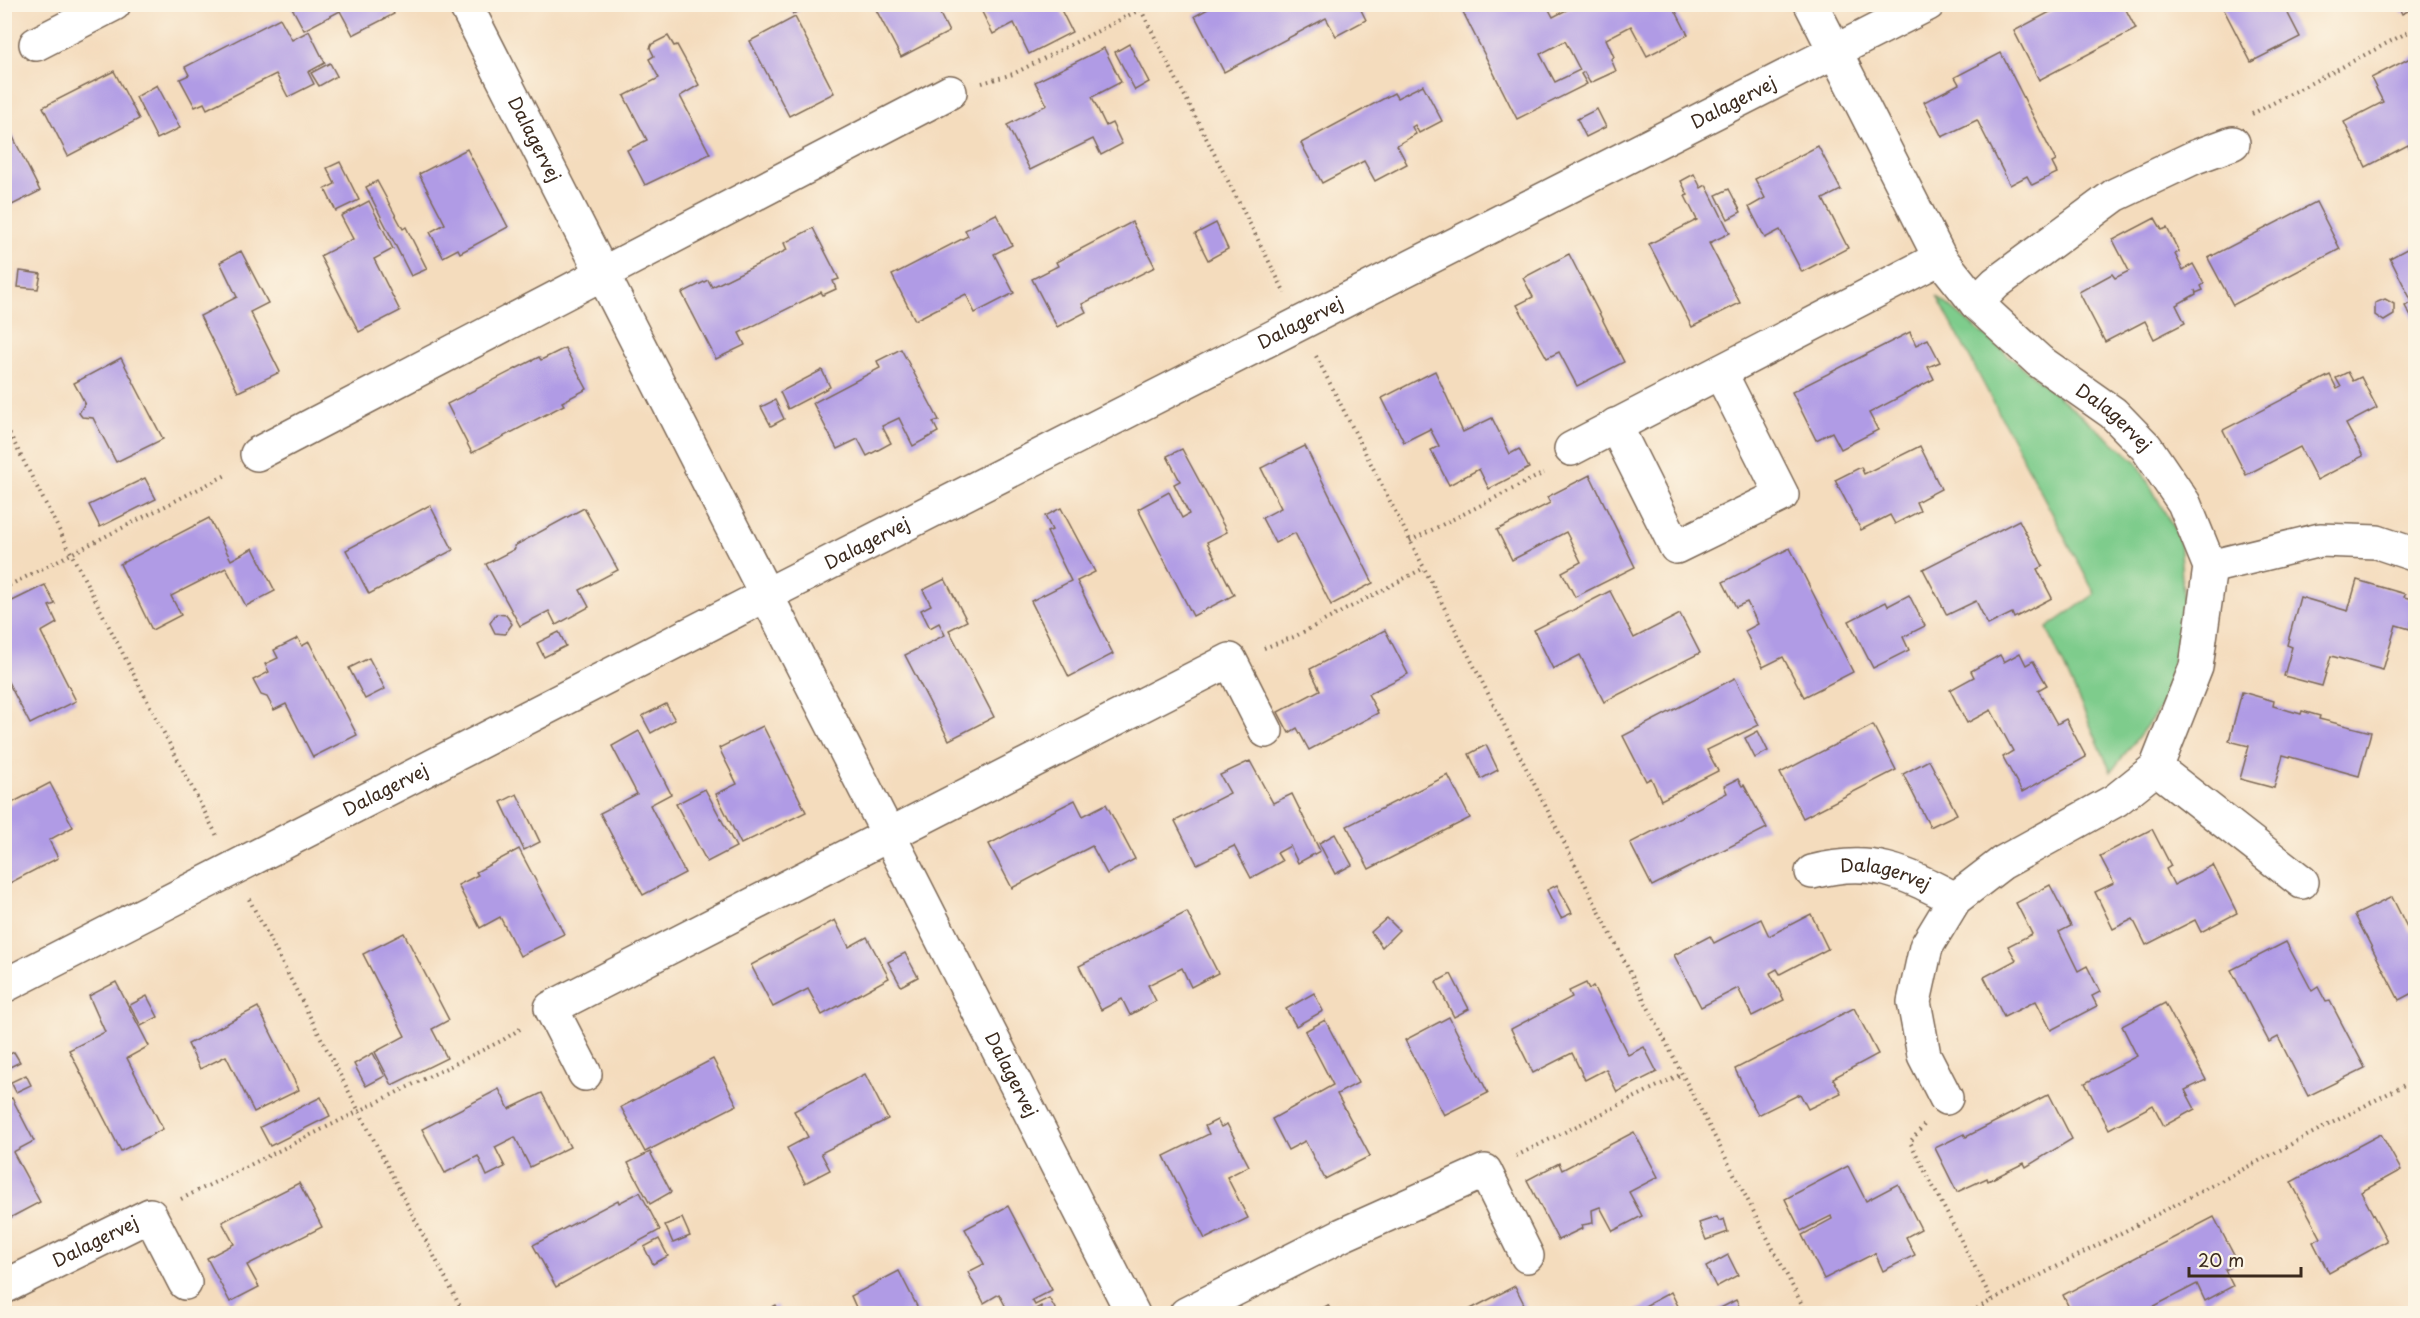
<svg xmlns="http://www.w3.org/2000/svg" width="2420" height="1318" viewBox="0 0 2420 1318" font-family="'Playpen Sans',sans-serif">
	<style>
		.green { fill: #7ecc8c; stroke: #5c7b55; stroke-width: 1.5 }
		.building { fill: #b09be5; fill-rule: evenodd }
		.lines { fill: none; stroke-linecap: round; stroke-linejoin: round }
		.minor-casing { stroke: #7c6856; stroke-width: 36 }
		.path { stroke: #7c6856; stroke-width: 4; stroke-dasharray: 1.5 4.5; stroke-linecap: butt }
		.minor { stroke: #fff; stroke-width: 33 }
		.labels { text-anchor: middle; stroke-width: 4.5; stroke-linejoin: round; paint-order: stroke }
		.street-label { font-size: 18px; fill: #3b2a1e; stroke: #fcf5e5 }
	</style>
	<rect width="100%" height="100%" fill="#fcf5e5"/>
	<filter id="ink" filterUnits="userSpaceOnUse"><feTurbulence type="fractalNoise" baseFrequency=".0167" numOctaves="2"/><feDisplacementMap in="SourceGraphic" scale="12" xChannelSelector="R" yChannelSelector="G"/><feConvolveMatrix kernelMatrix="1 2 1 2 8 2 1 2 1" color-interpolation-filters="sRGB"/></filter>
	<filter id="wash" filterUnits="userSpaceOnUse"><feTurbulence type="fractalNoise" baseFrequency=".008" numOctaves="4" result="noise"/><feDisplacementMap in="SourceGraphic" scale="24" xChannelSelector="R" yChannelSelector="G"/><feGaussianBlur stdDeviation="1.35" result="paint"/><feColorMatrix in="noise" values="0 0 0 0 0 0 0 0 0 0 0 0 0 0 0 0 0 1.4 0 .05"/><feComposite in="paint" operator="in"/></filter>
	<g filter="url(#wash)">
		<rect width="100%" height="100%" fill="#f4dcbd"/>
		<path class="green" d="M1937,296L2137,462L2179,538L2184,608L2167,699L2111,772L2047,628L2095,594Z"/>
		<g id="blocks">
			<g class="building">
				<path d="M290,4H389L394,14L353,35L340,11L304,30Z"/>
				<path d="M788,4H812L793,14Z"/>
				<path d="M873,4H935L949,32L901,57Z"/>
				<path d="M978,4H1058L1072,32L1029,54L1014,23L993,34Z"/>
				<path d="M1217,4H1358L1366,20L1336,36L1326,18L1224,72L1195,16Z"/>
				<path d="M1459,4H1515L1517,10L1528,4H1546L1553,17L1578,4H1672L1688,35L1647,56L1631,26L1606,39L1614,57L1611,59L1616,71L1590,83L1584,72L1581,74L1587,84L1517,119ZM1565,41L1580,70L1555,82L1540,54Z"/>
				<path d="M2065,4H2123L2136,29L2039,80L2014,31Z"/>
				<path d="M2221,4H2283L2300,37L2251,62Z"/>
				<path d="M2397,4H2416V7L2402,14Z"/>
				<path d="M795,17L834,93L789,116L750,41Z"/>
				<path d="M280,18L292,40L309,31L325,63L308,72L314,84L288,97L276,74L207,109L204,103L195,107L180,79L189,75L185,67Z"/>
				<path d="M668,36L674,46L677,45L699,85L680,96L710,154L645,185L627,150L647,140L624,96L659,78L649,59L654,56L650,48L652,44Z"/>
				<path d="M1129,44L1149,82L1135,90L1115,52Z"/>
				<path d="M1104,48L1121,82L1092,97L1106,126L1112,123L1122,144L1101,155L1093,139L1030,170L1007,125L1047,105L1035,82Z"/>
				<path d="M2001,53L2056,161L2052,163L2057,173L2032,185L2027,176L2010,185L1977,120L1942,137L1924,102L1959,84L1955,77Z"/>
				<path d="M2416,55V160L2408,145L2366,167L2344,122L2383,102L2371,78Z"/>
				<path d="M330,63L337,76L319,86L311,73Z"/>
				<path d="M114,71L139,119L68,156L43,107Z"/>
				<path d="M157,85L180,128L157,139L136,97Z"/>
				<path d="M1423,85L1442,121L1419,133L1415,125L1412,127L1416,134L1397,145L1407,164L1375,181L1364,161L1322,183L1301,143L1394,93L1397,98Z"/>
				<path d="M1597,109L1606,127L1586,137L1577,119Z"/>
				<path d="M4,119L40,191L4,209Z"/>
				<path d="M1818,146L1841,190L1823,199L1848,248L1802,272L1780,230L1765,238L1749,207L1765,198L1755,179Z"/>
				<path d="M467,149L508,227L460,253L458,249L443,257L430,232L445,224L419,174Z"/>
				<path d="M340,162L359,200L336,211L325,189L335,184L327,168Z"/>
				<path d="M1694,174L1701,188L1706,185L1730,233L1709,243L1740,303L1692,327L1649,244L1697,220L1685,196L1688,195L1681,181Z"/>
				<path d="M377,181L403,229L406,227L427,269L411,276L366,187Z"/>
				<path d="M1729,189L1741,212L1728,219L1716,195Z"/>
				<path d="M369,201L393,249L374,259L400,311L359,332L320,256L353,239L341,216Z"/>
				<path d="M2316,202L2340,249L2233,305L2208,258Z"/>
				<path d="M996,214L1012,245L994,254L1014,293L975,313L966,294L915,320L892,275L968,236L965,230Z"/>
				<path d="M2155,218L2162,230L2167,228L2179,252L2175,254L2183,270L2193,264L2204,284L2201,286L2203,290L2196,293L2195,290L2196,294L2176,305L2185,323L2154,339L2145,321L2105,342L2079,292L2112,274L2115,278L2129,271L2113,240Z"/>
				<path d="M1132,222L1155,267L1082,304L1086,312L1057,327L1032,279L1058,266L1056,262Z"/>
				<path d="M1216,223L1228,249L1208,260L1195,234Z"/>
				<path d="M813,228L839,279L833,281L836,289L823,295L821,292L739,333L745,345L716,359L682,293L708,280L712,287L787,250L784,243Z"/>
				<path d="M2416,244V319L2413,320L2405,306L2412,302L2390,258Z"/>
				<path d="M241,251L268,303L250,312L280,372L238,392L200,316L237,297L220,262Z"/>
				<path d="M1569,254L1624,362L1577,386L1559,352L1547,358L1517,305L1533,297L1523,278Z"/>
				<path d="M20,271L41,274L38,289L18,287Z"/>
				<path d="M2385,299L2394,304V315L2384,321L2375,315V303Z"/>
				<path d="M1910,332L1916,345L1928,339L1940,362L1928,367L1934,379L1869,413L1878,430L1841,449L1832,432L1816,440L1792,392Z"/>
				<path d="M565,348L587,389L562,402L564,405L472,453L447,404L539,357L541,360Z"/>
				<path d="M901,349L939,420L933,422L938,432L913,446L899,418L882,426L891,443L867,456L858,439L837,449L813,403L880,368L877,361Z"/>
				<path d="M121,358L163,439L116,462L93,418L82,417L79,413L85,403L74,383Z"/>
				<path d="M822,370L830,387L788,409L780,392Z"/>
				<path d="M1435,371L1463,432L1492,418L1510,454L1519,449L1529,468L1489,489L1479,469L1449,485L1431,450L1439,446L1430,429L1404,442L1382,398Z"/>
				<path d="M2348,372L2353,381L2361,377L2377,408L2346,424L2363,456L2317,480L2300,447L2246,475L2223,430L2330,375L2337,389L2341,387L2336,378Z"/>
				<path d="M775,400L784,419L771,426L761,407Z"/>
				<path d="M1305,446L1373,583L1331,605L1295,533L1275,543L1262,518L1281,508L1261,468Z"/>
				<path d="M1920,446L1941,489L1916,502L1920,511L1895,524L1890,515L1861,530L1835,480L1861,467L1864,474Z"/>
				<path d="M1182,449L1227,532L1207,542L1234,595L1193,616L1138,509L1169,492L1182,518L1189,514L1174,484L1180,481L1167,456Z"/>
				<path d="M1590,475L1635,567L1575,597L1562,572L1581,562L1566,532L1512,560L1497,530L1550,503L1547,497Z"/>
				<path d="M145,478L156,499L100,527L89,505Z"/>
				<path d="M430,505L453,550L369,594L346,550Z"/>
				<path d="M584,508L618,570L580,590L589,607L556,625L549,611L520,626L486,564L515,549L514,546Z"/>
				<path d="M1061,508L1095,572L1077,581L1113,654L1069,677L1031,601L1071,581L1047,532L1052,530L1045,516Z"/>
				<path d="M209,518L231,560L253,548L275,591L246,606L226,568L171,596L181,615L152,630L120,564Z"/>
				<path d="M2019,520L2043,566L2037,569L2052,598L2014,618L2012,613L1988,625L1976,601L1947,615L1923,569Z"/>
				<path d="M1790,548L1853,672L1804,697L1783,657L1763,667L1745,631L1758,624L1747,602L1736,607L1723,582Z"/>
				<path d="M945,579L967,621L949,630L994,717L949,740L905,655L945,635L939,623L930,628L921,610L931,605L923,590Z"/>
				<path d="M2357,580L2405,594L2404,597L2416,600L2410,629L2396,625L2383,670L2331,656L2322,686L2284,676L2292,647L2287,645L2300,597L2348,611Z"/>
				<path d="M45,585L55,604L49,606L57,623L41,632L76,701L30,724L4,674V642L11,639L4,627L7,624L4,605Z"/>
				<path d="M1610,591L1634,638L1680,614L1700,653L1604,702L1580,655L1553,669L1534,630Z"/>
				<path d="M1909,595L1925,626L1903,637L1909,650L1873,668L1849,621L1886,602L1888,606Z"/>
				<path d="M496,614L506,615L512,624L505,634L495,633L490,623Z"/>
				<path d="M1385,630L1408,674L1368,694L1378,713L1309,750L1297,728L1289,733L1278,712L1320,690L1310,669Z"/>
				<path d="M559,632L566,646L544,657L537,643Z"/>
				<path d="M298,638L302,646L309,642L357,735L313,757L286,704L274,710L267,697L261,695L253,680L269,672L265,664L278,658L274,650Z"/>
				<path d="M2020,653L2026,665L2033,661L2047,685L2038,690L2057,724L2066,719L2086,757L2022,792L2003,757L2013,751L1991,710L1967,723L1950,690L1974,677L1971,671L2000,655L2004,662Z"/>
				<path d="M369,658L385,689L365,699L349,668Z"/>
				<path d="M1735,678L1759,725L1707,750L1718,771L1661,800L1651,778L1646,781L1623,736Z"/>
				<path d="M2242,692L2274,701L2273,706L2301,714L2302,711L2320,716L2319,719L2371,732L2359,776L2283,755L2274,788L2240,779L2249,746L2229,741Z"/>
				<path d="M666,704L675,720L651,733L642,716Z"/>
				<path d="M1873,725L1896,770L1803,818L1780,773Z"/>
				<path d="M763,726L806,812L741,844L716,794L737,784L719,748Z"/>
				<path d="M639,731L671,794L650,805L685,873L643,895L600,813L637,794L612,746Z"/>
				<path d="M1758,731L1768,751L1755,758L1745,738Z"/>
				<path d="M1486,745L1498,770L1481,779L1469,754Z"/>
				<path d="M1929,760L1957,814L1930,827L1903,774Z"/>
				<path d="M1250,761L1273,803L1292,794L1320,851L1298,863L1290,846L1277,853L1282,861L1251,878L1234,846L1197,864L1175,821L1230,793L1220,775Z"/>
				<path d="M1448,775L1470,818L1369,869L1347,826Z"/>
				<path d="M1738,779L1742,786L1744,785L1767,828L1652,886L1630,843L1727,793L1724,786Z"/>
				<path d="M50,783L73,827L49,840L58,858L4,886V807Z"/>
				<path d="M705,789L736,847L707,862L676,804Z"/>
				<path d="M517,794L540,842L524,850L501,802Z"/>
				<path d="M1075,800L1083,816L1106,804L1135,859L1107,874L1092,846L1012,888L989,844Z"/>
				<path d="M2152,829L2171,866L2166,869L2174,885L2213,865L2237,913L2201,932L2195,920L2146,945L2133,919L2113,929L2095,892L2114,883L2100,856Z"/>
				<path d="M1335,834L1352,865L1335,874L1319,843Z"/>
				<path d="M519,849L564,934L520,956L500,917L480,928L458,885L478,875L476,872Z"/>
				<path d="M1557,885L1572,913L1561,918L1547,890Z"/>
				<path d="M2050,885L2071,926L2059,932L2078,971L2087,966L2100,992L2092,996L2097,1006L2051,1030L2036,1001L2004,1017L1984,977L2016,960L2008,946L2032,934L2016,903Z"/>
				<path d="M2392,897L2410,933L2413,931L2411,928L2416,925V991L2399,1000L2355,915Z"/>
				<path d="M1187,912L1218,973L1191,987L1182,968L1148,985L1156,1001L1130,1015L1122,999L1101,1010L1079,966Z"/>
				<path d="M1811,914L1828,949L1780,974L1777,969L1770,973L1784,1000L1752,1016L1738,988L1701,1007L1674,955L1710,936L1714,943L1761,919L1769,936Z"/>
				<path d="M1387,918L1399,930L1382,947L1371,932Z"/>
				<path d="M835,920L849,947L867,937L889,978L822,1015L808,989L773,1007L751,965Z"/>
				<path d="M404,933L449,1020L432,1029L447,1058L392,1085L375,1052L405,1036L363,954Z"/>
				<path d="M2286,942L2312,991L2318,987L2326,1002L2330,1001L2365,1068L2308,1096L2278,1037L2269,1042L2231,970Z"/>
				<path d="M905,953L918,977L901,986L888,962Z"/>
				<path d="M1451,974L1469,1009L1454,1017L1436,982Z"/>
				<path d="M116,982L149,1046L127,1058L163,1129L121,1151L69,1050L105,1032L89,996Z"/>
				<path d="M1586,983L1589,989L1593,986L1628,1055L1644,1047L1657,1072L1617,1092L1606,1069L1585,1080L1572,1053L1533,1073L1511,1029L1572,997L1569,991Z"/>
				<path d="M1314,993L1323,1011L1296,1026L1286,1009Z"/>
				<path d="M147,996L158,1017L141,1026L130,1005Z"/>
				<path d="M2165,1003L2206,1080L2185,1090L2195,1109L2164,1126L2153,1105L2109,1129L2085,1083L2137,1056L2122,1026Z"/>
				<path d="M258,1007L299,1090L254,1112L226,1056L200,1069L188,1044Z"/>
				<path d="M1854,1008L1878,1054L1833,1078L1841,1093L1808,1109L1800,1094L1758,1115L1735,1069Z"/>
				<path d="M1449,1017L1488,1093L1444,1115L1405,1040Z"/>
				<path d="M1325,1020L1358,1083L1337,1094L1370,1156L1325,1179L1305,1141L1288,1150L1272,1119L1333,1085L1305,1031Z"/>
				<path d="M14,1052L20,1062L4,1070V1057Z"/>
				<path d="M373,1053L385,1076L366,1086L354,1064Z"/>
				<path d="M713,1059L737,1105L645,1152L621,1107Z"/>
				<path d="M865,1074L888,1119L821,1153L830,1170L805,1183L787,1148L808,1137L794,1111Z"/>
				<path d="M26,1075L31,1085L16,1092L11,1082Z"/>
				<path d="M499,1089L509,1109L542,1093L570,1147L530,1167L515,1137L495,1147L505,1167L487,1176L478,1156L445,1173L422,1129Z"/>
				<path d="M2049,1094L2072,1139L2026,1167L2024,1163L1988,1181L1987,1178L1957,1192L1935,1148L1964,1134L1966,1137Z"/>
				<path d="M321,1097L330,1116L270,1146L260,1127Z"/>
				<path d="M12,1098L34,1141L13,1152L40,1202L4,1221V1101Z"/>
				<path d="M1217,1120L1221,1127L1227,1124L1249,1166L1227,1177L1248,1218L1205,1239L1164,1156L1209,1134L1205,1126Z"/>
				<path d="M1634,1132L1658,1177L1629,1192L1642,1216L1613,1231L1600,1207L1592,1210L1593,1223L1582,1225L1583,1228L1558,1240L1527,1180L1559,1163L1562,1170Z"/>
				<path d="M2381,1134L2401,1170L2361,1192L2387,1241L2329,1273L2313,1242L2321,1238L2291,1182Z"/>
				<path d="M650,1152L671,1192L650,1204L628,1163Z"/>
				<path d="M1848,1166L1866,1201L1898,1184L1921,1229L1906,1237L1915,1255L1883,1271L1875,1253L1824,1279L1802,1235L1832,1219L1831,1216L1801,1231L1785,1199Z"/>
				<path d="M299,1183L322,1227L247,1265L259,1287L230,1302L207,1258L234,1244L222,1222Z"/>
				<path d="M640,1192L660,1230L556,1287L533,1245L618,1200L619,1203Z"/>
				<path d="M1008,1206L1052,1290L1032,1300L1035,1305L1049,1298L1058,1314H1045L1041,1306L1027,1314H1015L1014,1310L1009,1313L999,1294L984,1303L968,1272L984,1264L965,1229Z"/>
				<path d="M1717,1217L1719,1221L1724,1219L1728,1232L1706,1240L1699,1223Z"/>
				<path d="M2214,1217L2238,1263L2225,1270L2233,1286L2205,1301L2197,1284L2139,1314H2072L2063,1295Z"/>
				<path d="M682,1218L690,1236L673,1243L665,1225Z"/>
				<path d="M659,1239L668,1256L653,1264L644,1247Z"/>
				<path d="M1728,1255L1738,1275L1716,1287L1706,1267Z"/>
				<path d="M899,1271L921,1314H859L851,1296Z"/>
				<path d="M1515,1286L1529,1314H1461Z"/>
				<path d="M1671,1292L1682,1314H1630Z"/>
				<path d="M1736,1300L1743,1314H1709Z"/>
				<path d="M776,1305L781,1314H759Z"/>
				<path d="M1328,1305L1333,1314H1312Z"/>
			</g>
		</g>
	</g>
	<g filter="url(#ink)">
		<use href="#blocks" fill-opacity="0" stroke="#7c6856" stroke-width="1.5"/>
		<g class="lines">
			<g class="minor-casing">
				<g id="minor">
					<path id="s1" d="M465,4L1133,1314"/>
					<path id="s2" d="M1811,4L1940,258L1976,303L2039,361L2113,413L2146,447L2184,503L2210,567L2196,667L2156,768L2116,800L2002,863L1955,899L1926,947L1914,1002L1924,1055L1946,1098"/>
					<path d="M36,44L114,4"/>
					<path d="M1976,303L1996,283L2115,195L2195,157L2233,143"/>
					<path d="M1615,425L1676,547L1782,495L1720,372"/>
					<path d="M1571,449L1940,258"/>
					<path d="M257,454L950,92"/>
					<path d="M2210,567L2320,540L2377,542L2416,555"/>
					<path d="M2156,768L2302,882"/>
					<path id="s3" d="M1812,872C1872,856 1903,872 1955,899"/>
					<path id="s4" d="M4,986L766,595L1928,4"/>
					<path d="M585,1074L551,1008L1230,660L1266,731"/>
					<path id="s5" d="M4,1287L150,1215L185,1283"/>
					<path d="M1186,1314L1342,1235L1485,1171L1527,1256"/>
				</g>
			</g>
			<g class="path">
				<path d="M1138,4L1285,293"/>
				<path d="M982,83L1013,74L1151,4"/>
				<path d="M2252,114L2416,28"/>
				<path d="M1316,356L1682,1074L1807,1314"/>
				<path d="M4,423L217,836"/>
				<path d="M1410,541L1544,473"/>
				<path d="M4,588L228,474"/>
				<path d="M1264,648L1294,637L1424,568"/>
				<path d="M249,899L464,1314"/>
				<path d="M1924,1125L1910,1142L1992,1300"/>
				<path d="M1516,1156L1682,1074"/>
				<path d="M181,1199L503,1040L520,1029"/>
				<path d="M1966,1314L2416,1079"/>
			</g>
			<use href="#minor" class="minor"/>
		</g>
	</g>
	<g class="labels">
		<g class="street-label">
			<text dy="6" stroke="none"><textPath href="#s4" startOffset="1942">Dalagervej</textPath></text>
			<text dy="6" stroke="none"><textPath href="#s1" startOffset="152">Dalagervej</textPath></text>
			<text dy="6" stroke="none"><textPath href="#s4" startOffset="1456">Dalagervej</textPath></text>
			<text dy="6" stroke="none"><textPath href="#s2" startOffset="522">Dalagervej</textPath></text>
			<text dy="6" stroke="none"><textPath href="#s4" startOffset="970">Dalagervej</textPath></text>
			<text dy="6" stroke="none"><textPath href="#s4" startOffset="429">Dalagervej</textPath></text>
			<text dy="6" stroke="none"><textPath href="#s3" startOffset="75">Dalagervej</textPath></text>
			<text dy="6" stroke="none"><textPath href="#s1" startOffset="1202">Dalagervej</textPath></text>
			<text dy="6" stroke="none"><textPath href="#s5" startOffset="102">Dalagervej</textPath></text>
		</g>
	</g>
	<rect width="2420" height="1318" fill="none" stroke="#fcf5e5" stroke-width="24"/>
	<path d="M2189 1267v9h112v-9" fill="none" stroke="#3b2a1e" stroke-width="3"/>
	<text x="2198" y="1267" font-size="18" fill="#3b2a1e" stroke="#fcf5e5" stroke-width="4.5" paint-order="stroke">20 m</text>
</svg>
